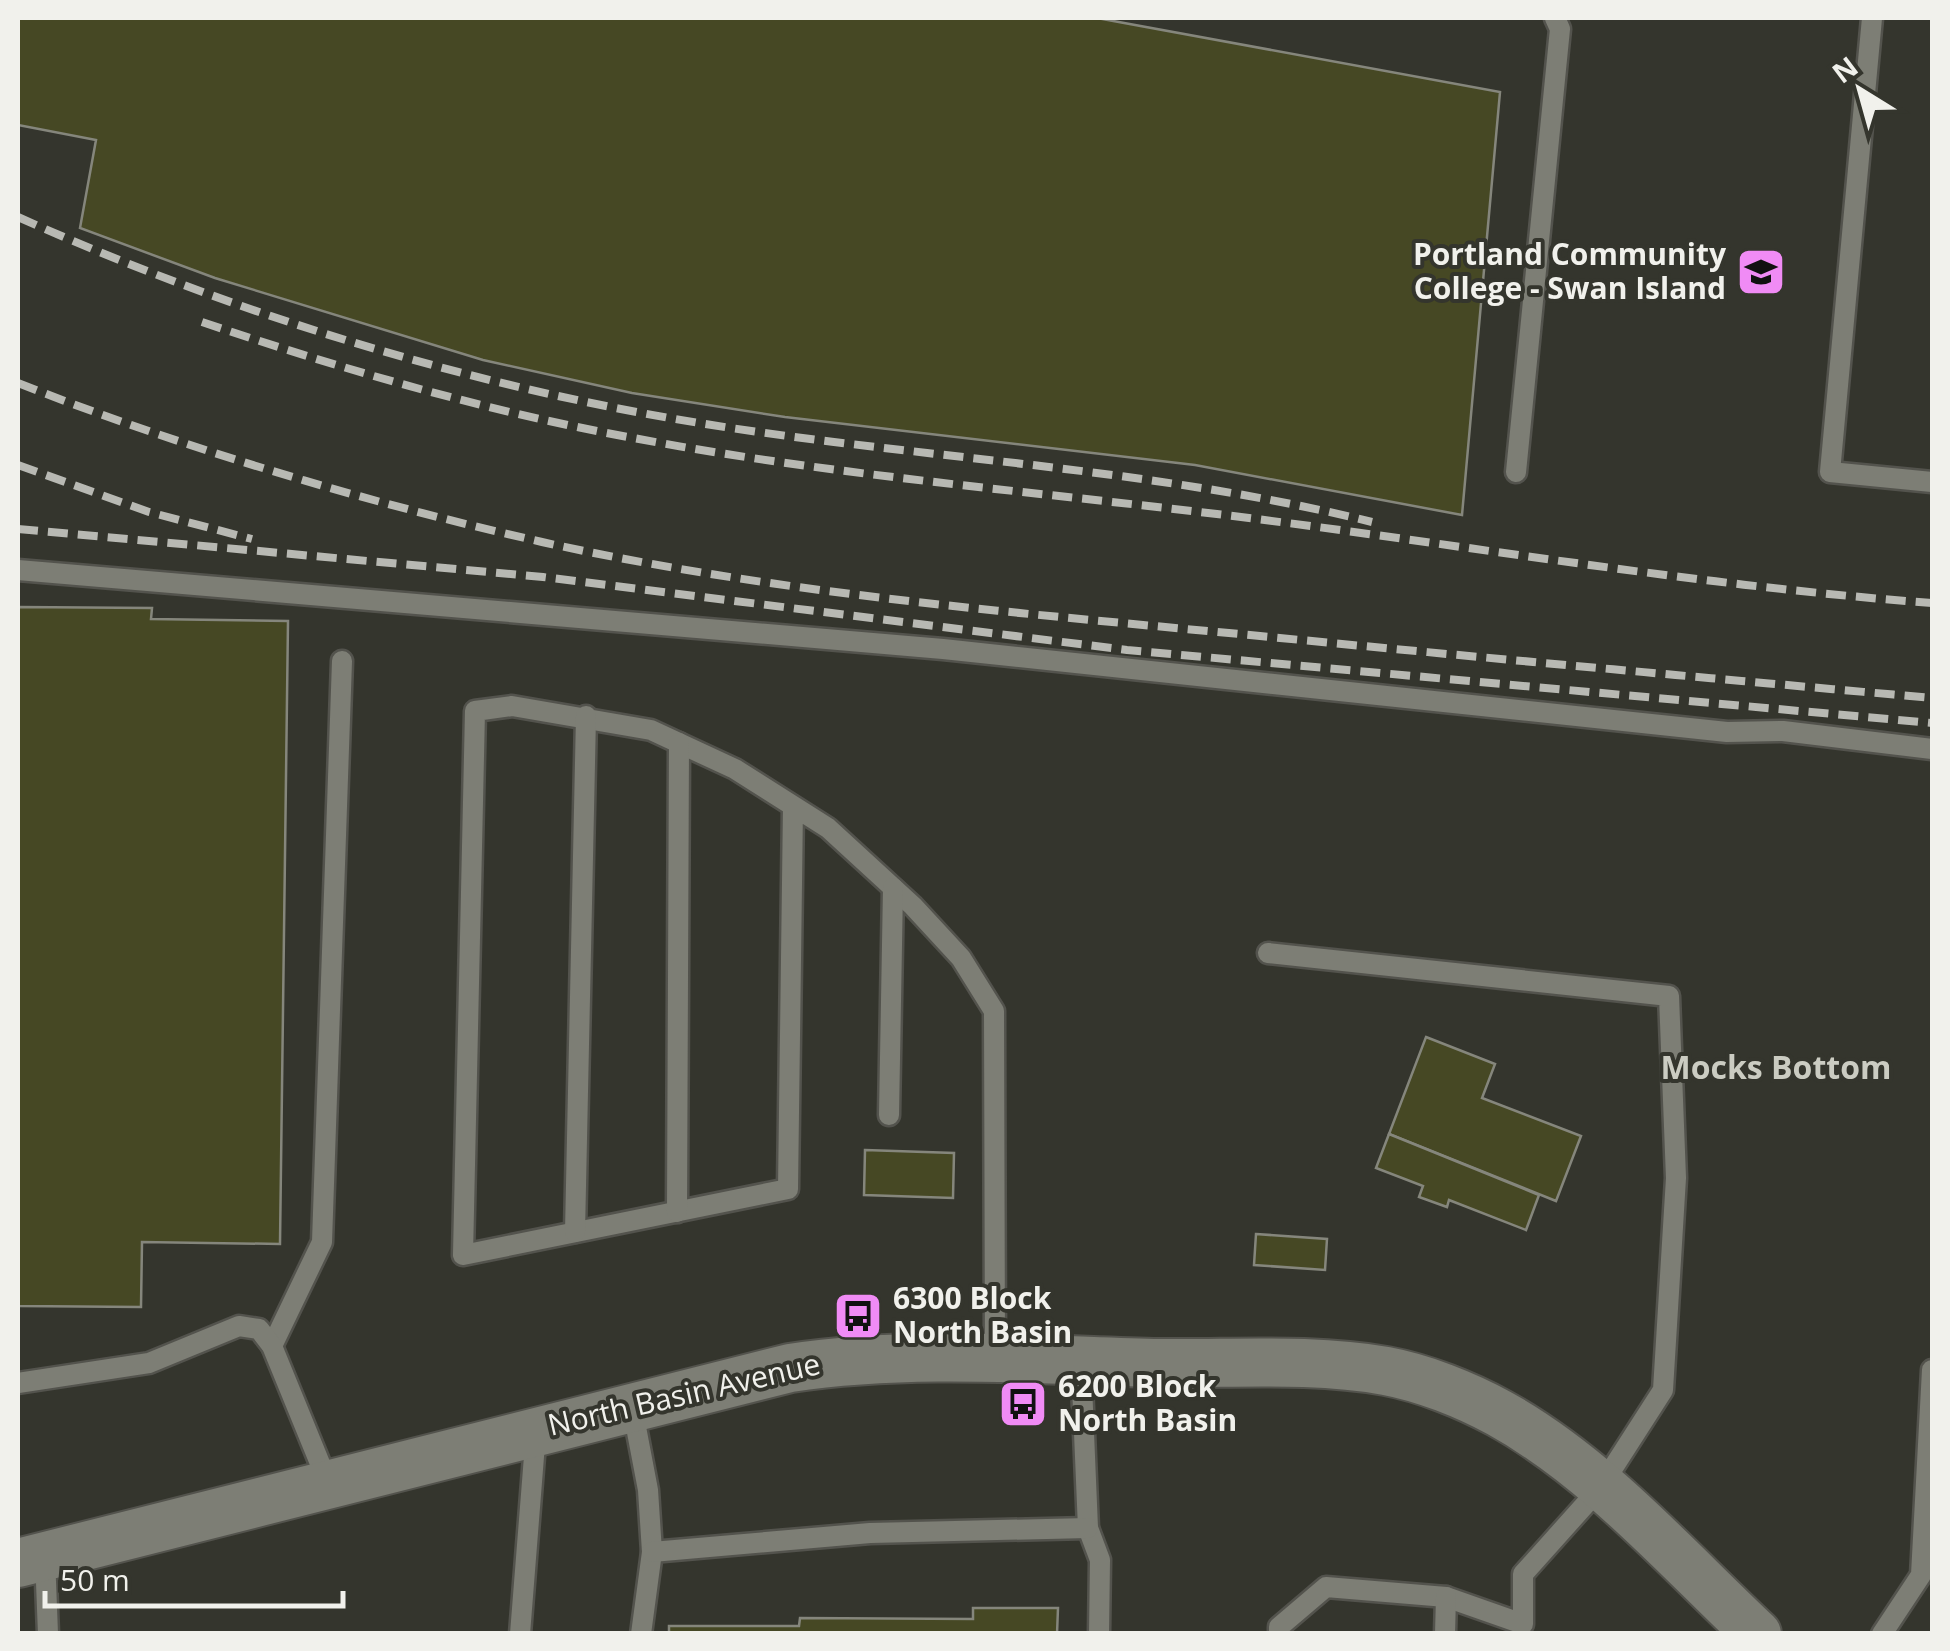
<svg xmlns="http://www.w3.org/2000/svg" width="1950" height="1651" viewBox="0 0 1950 1651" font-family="'Open Sans',sans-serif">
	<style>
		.building { fill: #464824; stroke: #85867c; stroke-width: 2.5 }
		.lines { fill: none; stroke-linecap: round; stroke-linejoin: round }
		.service-casing { stroke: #53534d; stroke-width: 25 }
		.tertiary-casing { stroke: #53534d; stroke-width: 52 }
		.service { stroke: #7d7e75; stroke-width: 20 }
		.tertiary { stroke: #7d7e75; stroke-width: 48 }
		.rail { stroke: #b8b9b3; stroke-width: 8; stroke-dasharray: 20 10; stroke-linecap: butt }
		.labels { text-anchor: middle; stroke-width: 8; stroke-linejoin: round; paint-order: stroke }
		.poi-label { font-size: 30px; font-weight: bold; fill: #f1f1ec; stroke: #34352d; text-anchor: start }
		.street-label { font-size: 30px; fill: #f1f1ec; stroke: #34352d }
		.neighbourhood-label { font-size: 32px; font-weight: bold; fill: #cbccc2; stroke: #34352d }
	</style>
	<rect width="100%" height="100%" fill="#34352d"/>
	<g class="building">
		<path d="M18,18H1097L1500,92L1462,515L1195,465L785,417L632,393L483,360L215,278L80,228L96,140L18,125Z"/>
		<path d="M18,607L152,608L151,619L288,621L280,1244L142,1242L141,1307L18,1306Z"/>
		<path d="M1426,1037L1495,1064L1482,1098L1581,1136L1556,1201L1389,1134Z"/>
		<path d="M1389,1134L1539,1195L1526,1230L1449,1200L1447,1207L1419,1197L1423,1186L1376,1168Z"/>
		<path d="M865,1150L954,1153L953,1198L864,1195Z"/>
		<path d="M1256,1234L1327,1239L1325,1270L1254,1265Z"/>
		<path d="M973,1608H1058L1057,1634H669V1626H799L800,1618L973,1619Z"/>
	</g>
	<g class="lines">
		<g class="service-casing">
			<g id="service">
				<path d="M1872,18L1830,472L1932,482"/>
				<path d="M1516,472L1560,29L1555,18"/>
				<path d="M18,570L943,649L1727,732L1783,731L1932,749"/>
				<path d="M793,806L788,1189L463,1255L475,711L512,706L651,730L735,769L828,828L913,906L961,958L994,1011L995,1358"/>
				<path d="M1268,953L1669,996L1676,1178L1663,1390L1600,1488L1523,1574V1624L1446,1597L1326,1587L1279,1627V1634"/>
				<path d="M889,1115L893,888"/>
				<path d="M677,1212L679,743"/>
				<path d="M575,1232L586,716"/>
				<path d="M272,1346L322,1242L342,661"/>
				<path d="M1081,1361L1088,1528L1100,1560L1099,1634"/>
				<path d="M18,1383L149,1363L239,1326L259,1329L272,1346L328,1483"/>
				<path d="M632,1406L648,1490L652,1552L641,1634"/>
				<path d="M652,1552L870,1533L1088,1528"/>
				<path d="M45,1556L48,1634"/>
				<path d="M520,1634L536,1431"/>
				<path d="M1445,1634L1446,1597"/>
				<path d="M1882,1634L1921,1575L1932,1370"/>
			</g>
		</g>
		<g class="tertiary-casing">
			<path id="tertiary" d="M18,1563L790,1368C911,1350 1038,1360 1160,1363C1234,1364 1313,1358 1386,1371C1424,1378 1466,1395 1499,1413C1597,1467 1676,1558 1757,1634"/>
		</g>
		<use href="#service" class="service"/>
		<use href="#tertiary" class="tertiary"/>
		<g class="rail">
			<path d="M18,217C244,318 485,391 731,428C945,460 1162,470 1372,522"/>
			<path d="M202,322C342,369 482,410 628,437C833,476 1042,492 1249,518C1477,547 1703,586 1932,603"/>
			<path d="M18,383C186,449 365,502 542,542C777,594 1020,613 1260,636C1484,658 1708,678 1932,698"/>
			<path d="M18,465L149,512L252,539"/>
			<path d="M18,529L543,577L1127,650L1932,723"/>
		</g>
	</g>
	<defs>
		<g id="university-square" transform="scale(2.5)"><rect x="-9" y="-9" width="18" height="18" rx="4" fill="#f08bf5" stroke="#34352d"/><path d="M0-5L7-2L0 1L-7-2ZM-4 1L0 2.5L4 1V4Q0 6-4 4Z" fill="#111"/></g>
		<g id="bus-square" transform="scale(2.5)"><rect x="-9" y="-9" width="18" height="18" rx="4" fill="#f08bf5" stroke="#34352d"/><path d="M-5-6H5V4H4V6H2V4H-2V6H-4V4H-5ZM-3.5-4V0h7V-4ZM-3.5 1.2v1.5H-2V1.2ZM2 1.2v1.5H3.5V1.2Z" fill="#111"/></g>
	</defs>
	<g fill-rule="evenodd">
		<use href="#university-square" x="1761" y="272"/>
		<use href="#bus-square" x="858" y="1316"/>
		<use href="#bus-square" x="1023" y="1404"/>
	</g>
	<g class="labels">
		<g class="poi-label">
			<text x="1726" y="265" text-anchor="end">Portland Community<tspan x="1726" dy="34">College - Swan Island</tspan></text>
			<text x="893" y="1309">6300 Block<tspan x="893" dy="34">North Basin</tspan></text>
			<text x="1058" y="1397">6200 Block<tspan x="1058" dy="34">North Basin</tspan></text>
		</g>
		<g class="street-label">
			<text transform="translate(684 1395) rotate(-13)" y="10">North Basin Avenue</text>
		</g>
		<g class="neighbourhood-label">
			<text x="1776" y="1079">Mocks Bottom</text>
		</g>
	</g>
	<rect width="1950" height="1651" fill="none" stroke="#f1f1ec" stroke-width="40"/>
	<g transform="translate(1860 90) rotate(323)" stroke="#34352d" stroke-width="8" paint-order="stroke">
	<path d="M0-8L18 38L0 25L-18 38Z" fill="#f1f1ec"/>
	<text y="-15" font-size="28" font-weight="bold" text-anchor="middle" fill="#f1f1ec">N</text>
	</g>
	<path d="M45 1591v15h298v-15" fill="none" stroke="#f1f1ec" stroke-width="5"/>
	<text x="60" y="1591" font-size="30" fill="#f1f1ec" stroke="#34352d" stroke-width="8" paint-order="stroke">50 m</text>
</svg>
